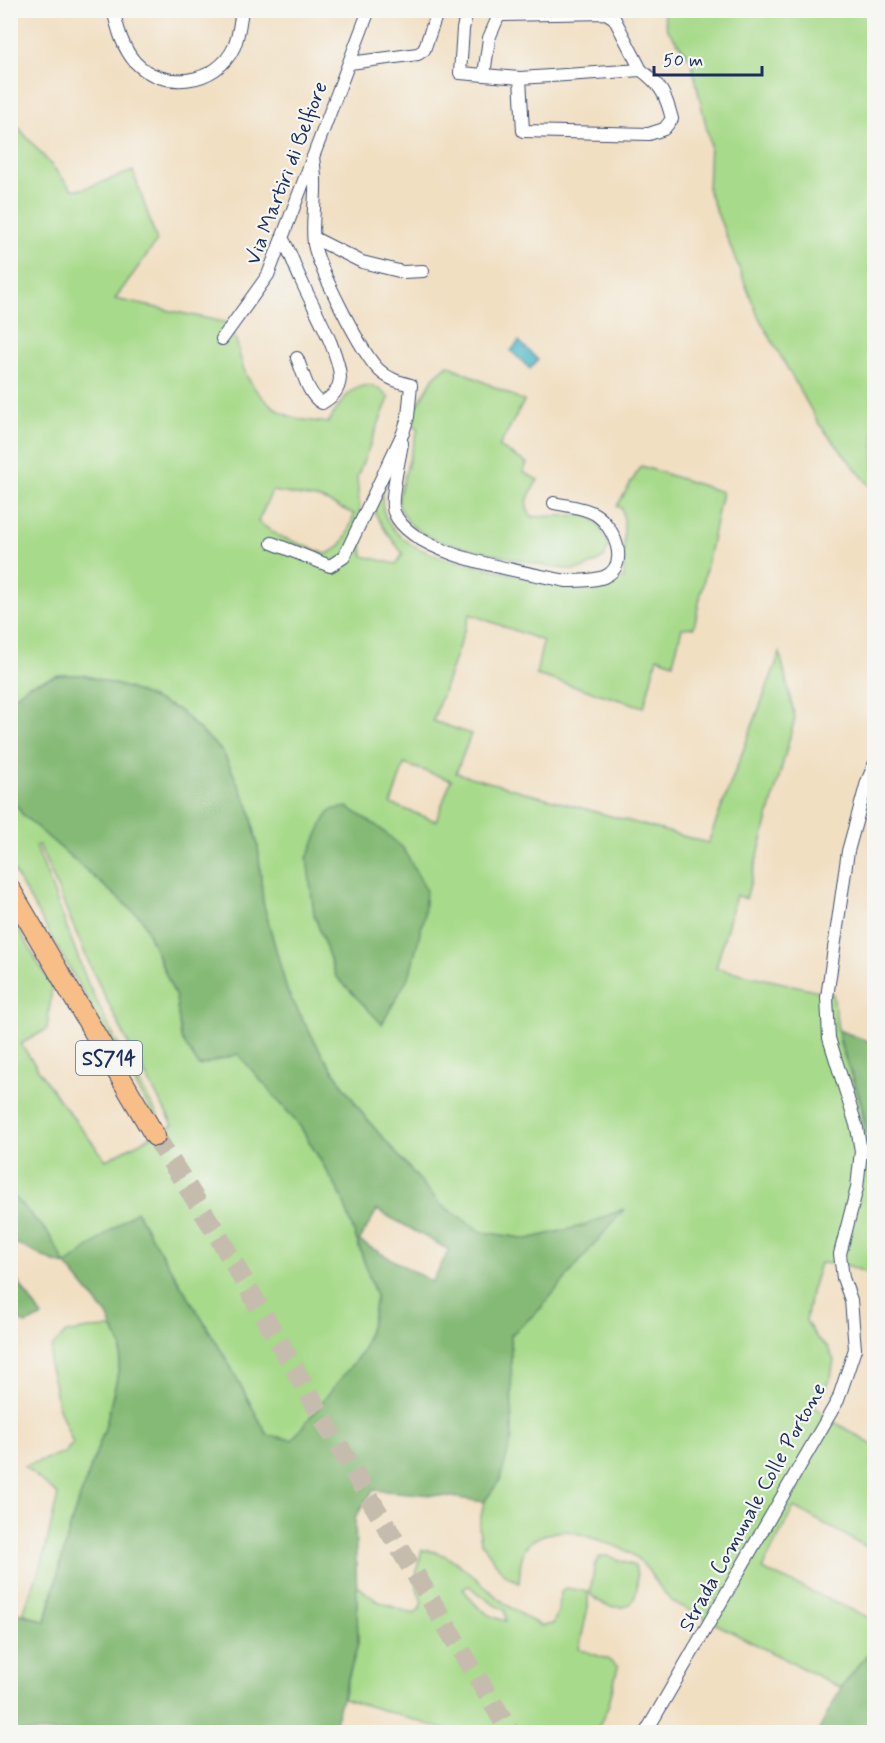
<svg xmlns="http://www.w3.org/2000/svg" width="885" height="1743" viewBox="0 0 885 1743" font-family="Mynerve,sans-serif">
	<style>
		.green { fill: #a7da8a; stroke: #618474; stroke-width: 1.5; fill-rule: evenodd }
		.forest { fill: #85ba76; stroke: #50746a; stroke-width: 1.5; fill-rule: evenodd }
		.water { fill: #49b6c5; stroke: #327292; stroke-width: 1.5 }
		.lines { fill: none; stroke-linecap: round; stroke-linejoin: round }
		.trunk-tunnel { stroke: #c6bcae; stroke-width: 20; stroke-dasharray: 20 10; stroke-linecap: butt }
		.minor-casing { stroke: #3b496d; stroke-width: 14 }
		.trunk-casing { stroke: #3b496d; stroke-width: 22 }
		.minor { stroke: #fff; stroke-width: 12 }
		.trunk { stroke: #f7be88; stroke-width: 20 }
		.labels { text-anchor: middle; stroke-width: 4.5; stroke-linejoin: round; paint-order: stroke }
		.shield { fill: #f6f6f2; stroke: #5d6b8a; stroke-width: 1.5 }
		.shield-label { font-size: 20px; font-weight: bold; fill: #1b2f5e }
		.street-label { font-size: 21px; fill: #1b2f5e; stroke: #f6f6f2 }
	</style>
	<rect width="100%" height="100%" fill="#f6f6f2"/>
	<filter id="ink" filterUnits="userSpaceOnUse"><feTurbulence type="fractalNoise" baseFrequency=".0167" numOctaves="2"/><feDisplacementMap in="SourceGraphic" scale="12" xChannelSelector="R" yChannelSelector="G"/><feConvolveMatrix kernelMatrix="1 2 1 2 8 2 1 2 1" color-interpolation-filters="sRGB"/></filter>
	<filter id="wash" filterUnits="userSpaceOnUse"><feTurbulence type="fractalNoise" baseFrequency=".008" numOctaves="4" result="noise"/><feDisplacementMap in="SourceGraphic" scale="24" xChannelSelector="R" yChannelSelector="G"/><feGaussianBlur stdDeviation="1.35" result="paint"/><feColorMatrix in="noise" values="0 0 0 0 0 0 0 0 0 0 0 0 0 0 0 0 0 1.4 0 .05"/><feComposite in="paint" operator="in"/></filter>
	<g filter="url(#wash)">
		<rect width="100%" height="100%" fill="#f1dfc2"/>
		<g class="green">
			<path d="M663,11H874V491L819,424L758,316L708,190L710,143L691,60L667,29Z"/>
			<path d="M11,119L72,189H83L133,171L157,241L115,299L228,323C240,341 237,354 245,372C253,391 274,412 295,418C306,421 317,421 328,423C338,406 354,377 378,388C382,390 386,395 389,398L357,477L363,556L396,564L403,554L385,530L372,508L386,475C383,490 379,505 387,520C407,555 456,561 492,569C505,572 519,577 532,578C562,581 593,577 624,579V520L622,509L617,506L641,466L722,492L694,627L682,628L673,663L657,657L644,707L536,675L543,641L470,614L433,721L471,734L456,773L708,843L780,653L795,718L746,899L736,895L716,968L833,994L840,1044L861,1104L870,1169L871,1200L874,1201V1276L847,1265L820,1263L811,1292L806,1321L817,1338L828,1348L834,1360L831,1377L814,1406L831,1420L874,1446V1551L794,1507L762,1569L874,1620V1646L841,1688L673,1602C656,1587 650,1566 630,1553C621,1547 575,1531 564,1531C552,1532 533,1536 526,1547C520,1557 520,1571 519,1583L503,1573L481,1542L479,1527L484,1502L500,1480L511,1335L540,1309L622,1210L582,1226L528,1239L482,1232L440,1204L365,1117L323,1056L287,991L263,902L258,846L249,807L131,689L83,675H59L29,685L11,699ZM272,491L321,499L354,514C349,531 344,549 326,554L279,536L258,522ZM404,764L451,780L436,821L391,804ZM314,914L383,1023L336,976Z"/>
			<path d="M448,365L524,401L499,447L527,463L523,472L538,480C531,491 520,507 533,517L583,515L593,518L606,537L608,547L604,558L585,568L573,570L550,567L438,541L422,533L409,523L399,507V495L418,429L409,420L434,377Z"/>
			<path d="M11,798L23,815L142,919L176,998L181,1038L238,1053L300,1126L342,1197L376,1297L372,1321L362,1352L292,1440L268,1435C252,1408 239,1380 223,1354C195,1306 164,1260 137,1212L66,1265L48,1233L11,1194L10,914L52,987L47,1029L21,1044L54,1093L106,1160L173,1125L131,1049L92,970L39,845L36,846L88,984L115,1039L162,1123L160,1127L11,866Z"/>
			<path d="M113,1328L122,1349L117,1378L105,1428L72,1520L45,1622L23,1613L43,1559L58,1495L24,1466L64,1453L73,1443L58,1406L54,1382L49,1365L52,1347L66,1333L88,1329Z"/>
			<path d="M422,1550C454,1551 474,1579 497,1597C510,1608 526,1618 541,1626L553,1624L558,1611L561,1592L567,1588L588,1592V1607L579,1649L607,1659L618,1667L608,1707L596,1732H453L343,1698L358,1644L356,1585L377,1601L413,1614L419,1611L422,1601C413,1586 416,1567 422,1550ZM469,1586L496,1606L505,1610L506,1621C486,1616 474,1606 463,1588Z"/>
			<path d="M608,1556L635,1566C638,1576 639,1594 631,1603C621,1613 596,1603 590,1593L595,1564L599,1557Z"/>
		</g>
		<g class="forest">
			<path d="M59,675H83L131,689L179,710L223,752L249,807L258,846L263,902L287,991L323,1056L365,1117L440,1204L482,1232L528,1239L582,1226L624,1209L540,1309L511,1335L512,1438L500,1480L484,1502L445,1496L373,1490L355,1518L358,1644L332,1732H11V1611L46,1622L72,1520L105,1428L117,1378L122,1349L107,1315L66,1265L54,1262L11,1241V1194L48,1233L66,1265L136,1211C164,1260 195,1306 223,1354C239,1380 251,1409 268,1435L292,1440L362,1352L372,1321L376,1296L342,1197L327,1171L300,1126L238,1054L199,1066L181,1038L176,998L142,919L23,815L11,798V699L29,685ZM377,1210L449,1250L432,1282L359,1241Z"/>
			<path d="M347,807L377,826L403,848L426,890L424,917L410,974L382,1024L336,976L314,914L307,858L323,822L331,810Z"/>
			<path d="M838,1030L874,1043V1201L871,1200C870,1168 869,1133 861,1102C854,1077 842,1054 838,1030Z"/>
			<path d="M10,1270L42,1317L26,1324L11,1318Z"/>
			<path d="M874,1646V1732H818L841,1688Z"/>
		</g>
		<path class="water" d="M519,341L538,360L530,369L511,351Z"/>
	</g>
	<g filter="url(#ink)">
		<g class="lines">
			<path class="trunk-tunnel" d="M155,1136L214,1229L355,1474L510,1732"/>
			<g class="minor-casing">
				<g id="minor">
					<path d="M113,10C118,29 122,47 135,62C162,91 217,85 234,47C239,36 240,22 242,10"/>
					<path d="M467,10L463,29L460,73L520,78L641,70C661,85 666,95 672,119L664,129L649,134L523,131L520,78"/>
					<path d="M350,63L418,54L424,50L438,10"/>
					<path d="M484,75L489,38L499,15L606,13L614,18L641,70"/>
					<path d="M282,238C291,252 294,266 301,280C312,305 340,353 340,378C339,391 332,397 322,403C308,396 303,372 297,358"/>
					<path d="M314,238L362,262L403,272L423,271"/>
					<path d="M222,339L268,275L369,10"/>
					<path d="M402,443C400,458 389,500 394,512C412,557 523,571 566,581C578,581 592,581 604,577C632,565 613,525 595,514C583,507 567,506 554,503"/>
					<path d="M272,543L330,566L344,557L403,433L408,417L411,385C399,382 388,379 379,370C362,354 318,267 314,244C311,223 316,201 315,180C315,172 314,165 313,157"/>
					<path d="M646,1732L838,1400L855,1349L851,1300L843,1278L840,1254L857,1188L861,1151L857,1128L829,1038L827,997L848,851L867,782L874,765"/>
				</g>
			</g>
			<g class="trunk-casing">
				<path id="trunk" d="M10,889L155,1136"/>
			</g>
			<use href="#minor" class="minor"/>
			<use href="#trunk" class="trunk"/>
		</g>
	</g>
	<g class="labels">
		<rect class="shield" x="76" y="1041" width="66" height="34" rx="4.5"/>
		<g class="shield-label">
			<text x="109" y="1065">SS714</text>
		</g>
		<g class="street-label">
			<text transform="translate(286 173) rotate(-69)" y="7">Via Martiri di Belfiore</text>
			<text transform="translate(752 1507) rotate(-61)" y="7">Strada Comunale Colle Portone</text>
		</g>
	</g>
	<rect width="885" height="1743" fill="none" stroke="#f6f6f2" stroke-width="36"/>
	<path d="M654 66v9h108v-9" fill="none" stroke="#1b2f5e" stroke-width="3"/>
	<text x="663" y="66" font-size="18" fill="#1b2f5e" stroke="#f6f6f2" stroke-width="4.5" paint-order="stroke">50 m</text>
</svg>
